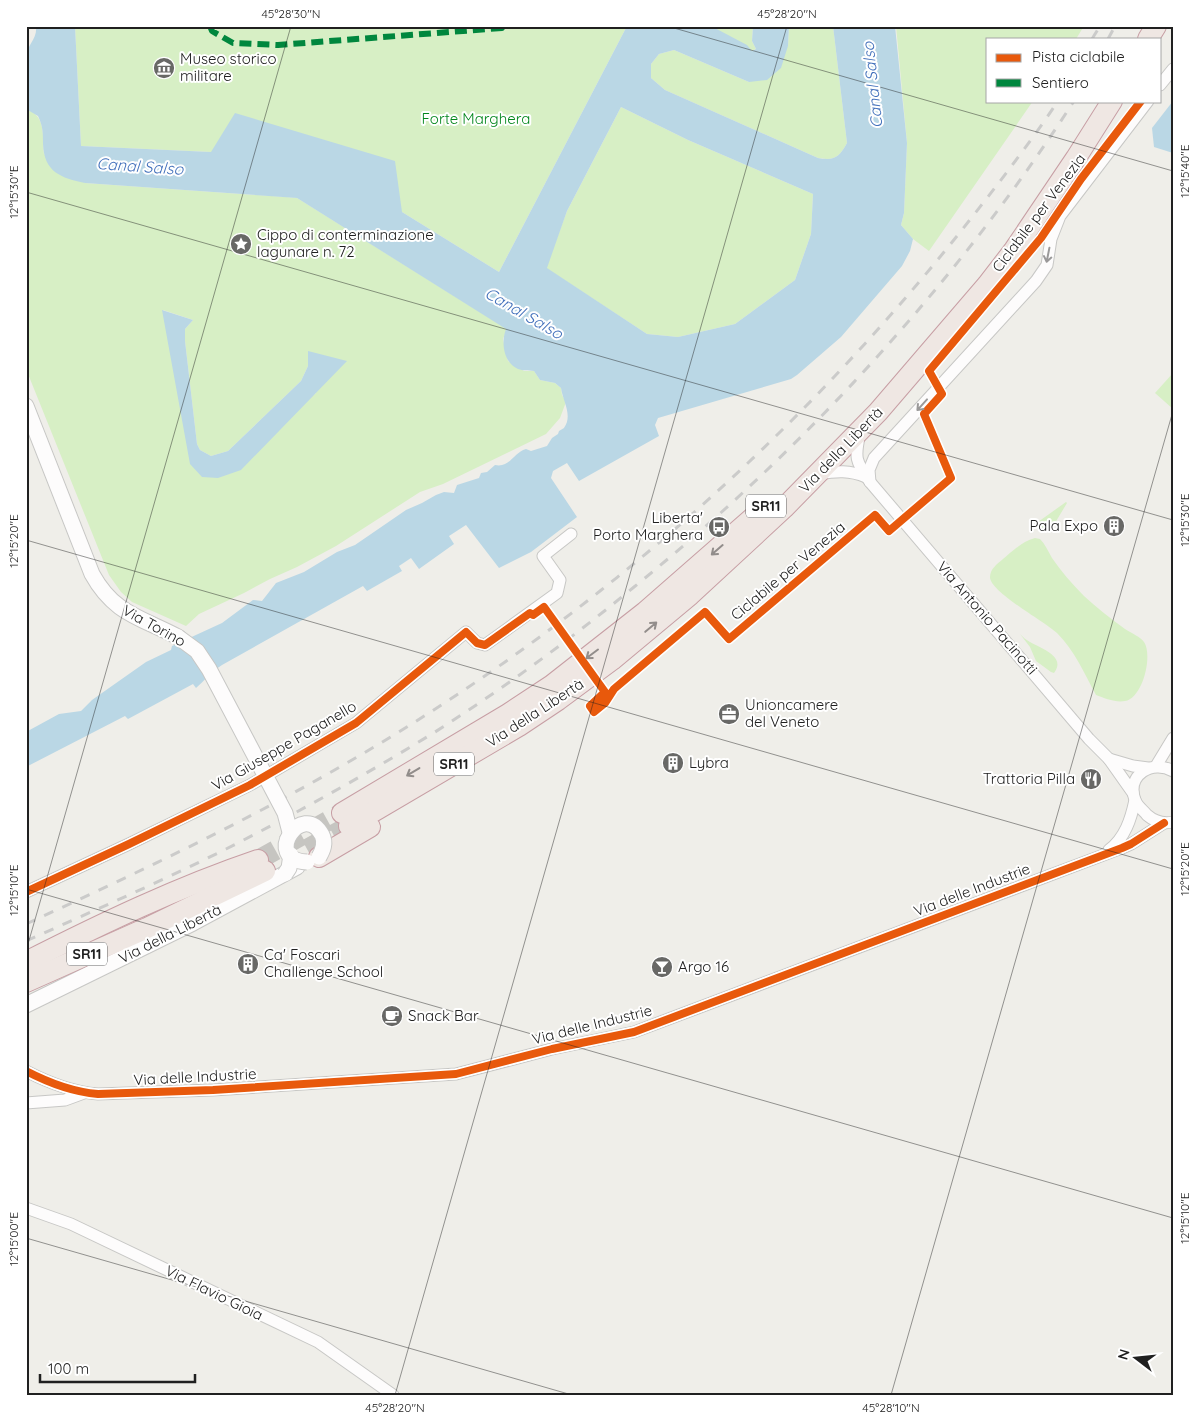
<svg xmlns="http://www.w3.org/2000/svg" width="1199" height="1421" viewBox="0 0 1199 1421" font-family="Quicksand,sans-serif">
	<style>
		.grass { fill: #d7efc5; fill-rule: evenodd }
		.water { fill: #bad7e5; fill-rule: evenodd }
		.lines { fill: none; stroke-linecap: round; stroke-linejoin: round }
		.trunk-tunnel { stroke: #c6c5c1; stroke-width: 20; stroke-dasharray: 20 10; stroke-linecap: butt }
		.minor-casing { stroke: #c7c7c5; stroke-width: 13 }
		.tertiary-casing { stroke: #c7c7c5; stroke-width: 17 }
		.trunk-casing { stroke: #c79ea4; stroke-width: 22 }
		.minor { stroke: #fdfcfc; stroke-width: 11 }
		.tertiary { stroke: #fdfcfc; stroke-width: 15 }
		.trunk { stroke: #efe7e3; stroke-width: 20 }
		.rail { stroke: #cbcbca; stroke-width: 3; stroke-dasharray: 10 10; stroke-linecap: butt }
		.tertiary-bridge-casing { stroke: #c7c7c5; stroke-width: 17; stroke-linecap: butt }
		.tertiary-bridge { stroke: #fdfcfc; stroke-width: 15 }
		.quiet { stroke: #00873e; stroke-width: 6; stroke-dasharray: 12 6; stroke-linecap: butt }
		.cycleway-casing { stroke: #fff; stroke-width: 11 }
		.cycleway { stroke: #e8590c; stroke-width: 8 }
		.oneway { stroke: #9a9999 }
		.oneway2 { stroke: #928d8b }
		.ticks { fill: none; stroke: #202020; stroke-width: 1; stroke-opacity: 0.45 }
		.labels { text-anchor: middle; stroke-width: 4; stroke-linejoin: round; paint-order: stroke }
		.shield { fill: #fff; stroke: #636363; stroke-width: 1 }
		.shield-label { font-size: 14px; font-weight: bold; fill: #202020 }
		.poi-label { font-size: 15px; fill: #202020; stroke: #fff; text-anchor: start }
		.park-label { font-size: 15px; fill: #02861c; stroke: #fff }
		.street-label { font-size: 15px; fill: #202020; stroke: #fff }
		.water-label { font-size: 16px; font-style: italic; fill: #4270bb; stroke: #fff }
		.neatline { fill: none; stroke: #202020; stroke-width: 2 }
		.ticks-label { font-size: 12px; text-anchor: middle; fill: #202020 }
	</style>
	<rect width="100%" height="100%" fill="#efeee9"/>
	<g class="grass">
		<path d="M75,26H627L499,272L402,212L211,152L81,146Z"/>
		<path d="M711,26H753L752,41L756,49L751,51Z"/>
		<path d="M789,26H833L847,143C839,157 835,161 818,158L665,90L651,78V64L659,54L674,50L749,82L788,46Z"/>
		<path d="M896,26H1084L1076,39H988V101H1033L929,251L913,239L901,225L904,213L907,143Z"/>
		<path d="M621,107L688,140L813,194L811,234L795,280L735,324L678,337L647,334L546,268L567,211Z"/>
		<path d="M26,109C47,116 42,137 44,154L85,183L286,197L297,198L302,201L507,329L503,339L508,361L524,371H534L540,380L555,383L561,388L562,395L566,402L560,418L546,434L443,484L420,492L336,546L297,567L270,579L244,593L199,614L186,626L132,602L121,592L109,575L26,369ZM163,310L193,320L185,329V341L197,444L200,450L211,456L228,451L301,381L308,366L316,393L202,477Z"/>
		<path d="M1173,373V409L1155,393Z"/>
		<path d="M1066,502L1067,503L1052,528L1031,527Z"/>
		<path d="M1035,538L1040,539C1045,544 1048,551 1052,558C1061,571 1072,584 1084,596C1097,608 1111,619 1125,629C1131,633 1141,637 1144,642C1153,655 1143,698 1125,701C1116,703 1104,698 1096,695C1084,673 1075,651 1057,633C1044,621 990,592 990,577C990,569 997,564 1003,559C1012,552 1022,541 1035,538Z"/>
		<path d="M1020,634C1023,637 1026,640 1030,642C1041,648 1067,657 1054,673L1051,672L1036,661L1030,647Z"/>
	</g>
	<g class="water">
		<path d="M36,26H75L81,146L211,152L235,113L395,161L402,212L499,272L627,26H711L747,45L752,51L756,49L752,41L753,26H789L788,46L781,68L767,80L749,82L674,50L659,54L651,64V78L665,90L818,158C835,161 839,157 847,143L833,26H895L907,143L904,213L901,225L913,239L910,251L902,266L841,337L797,375L791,379L658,418L655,425L659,436L579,481L567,463L553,471L551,478L577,517L531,552L499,568L466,525L449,536L454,544L419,569L411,558L399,566L402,571L367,591L363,586L222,665C212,671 205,680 196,688L193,684L128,719L125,716L26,767V732L59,714L81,711L92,700L146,662L171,650L172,646L222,623L253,600L262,601L276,583L304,572L337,552L355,545L406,510L422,503L436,495L444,492L454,493L457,485L479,478L481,473L487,472L495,465C510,468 513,453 526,449L531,451L547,446L552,438L558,434L559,431L564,428C573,415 563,402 561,388L555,383L540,380L534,371C528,370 523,371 518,369C503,362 501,342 506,329L297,198L85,183C61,178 44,172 43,144C43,134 43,126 38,116L26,109V69L29,67C21,45 38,43 36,26ZM621,107L688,140L813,194L811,234L795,280L735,324L678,337L647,334L547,268L567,211Z"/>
		<path d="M1173,101V153L1154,147L1152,128Z"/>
		<path d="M162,310L193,320L185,329V341L197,444L200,450L211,456L228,451L301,381L308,366V351L347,361L241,470L218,478L202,477L190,464Z"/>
	</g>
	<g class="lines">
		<g class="trunk-tunnel">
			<path d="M307,849L349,826"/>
			<path d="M258,860L342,813"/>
		</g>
		<g class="minor-casing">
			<g id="minor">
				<path d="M1160,85L1173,69"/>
				<path d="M860,433C854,459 856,461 870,482L1089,739L1109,759L1133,793"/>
				<path d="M819,474C836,471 850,470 866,477"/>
				<path d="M870,482L869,470L874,458L1036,281L1047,265L1051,239L1060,216L1148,101"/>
				<path d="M1109,759L1133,766L1148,768"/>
				<path d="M1156,766L1173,738"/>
				<path d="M1173,771C1152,759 1126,775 1135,800C1137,806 1143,810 1147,815C1155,822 1163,824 1173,822"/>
				<path d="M1109,850C1125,838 1131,819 1135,800"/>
				<path d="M26,892L129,844L250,785L356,723L466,632L477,643L485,645L557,593L560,580L543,556L571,534"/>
				<path d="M26,1071C49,1083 73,1092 98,1094L213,1090L456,1074L552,1049L634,1032L1122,848L1131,844L1164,823"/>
				<path d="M26,1103L65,1100L84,1093"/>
				<path d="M26,1208L71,1224L318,1342L393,1395"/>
			</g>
		</g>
		<g class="tertiary-casing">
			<g id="tertiary">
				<path d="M26,406L92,574C114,614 140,617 178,637"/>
				<path d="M26,1005L193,923L297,867"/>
			</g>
		</g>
		<g class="trunk-casing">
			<g id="trunk">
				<path d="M1148,39L1156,26"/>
				<path d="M342,813L508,714L552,685L645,612L757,514"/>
				<path d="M349,826L519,726L558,700L612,660L690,595L784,508L878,412L987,285L1014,250L1076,158L1112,101"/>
				<path d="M319,857L370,827"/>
				<path d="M26,962C101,924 178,887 258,860"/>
				<path d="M26,982L147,928L265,871"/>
			</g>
		</g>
		<use href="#minor" class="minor"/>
		<use href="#tertiary" class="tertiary"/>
		<use href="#trunk" class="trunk"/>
		<g class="rail">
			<path d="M1092,39L1100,26"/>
			<path d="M1108,39L1115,26"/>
			<path d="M26,924C146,869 266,812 379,744C602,610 799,434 961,231C995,188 1028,146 1058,101"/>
			<path d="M26,941C93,911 160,882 226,849C297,813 367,774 435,732C504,688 571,639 634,587C804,449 955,285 1074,101"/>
		</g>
		<g class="tertiary-bridge-casing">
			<g id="tertiary-bridge">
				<path d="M178,637L197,651L209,669L285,813L290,832"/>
				<path d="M307,862C261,860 303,799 322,835C326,843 323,850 319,857"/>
				<path d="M285,874L289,868L291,855"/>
			</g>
		</g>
		<use href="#tertiary-bridge" class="tertiary-bridge"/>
		<path class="quiet" d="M210,26L212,31L233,43L278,45L502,28L503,26"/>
		<g class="cycleway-casing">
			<g id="cycleway">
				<path d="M26,892L129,844L250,785L356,723L466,632L477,643L485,645L530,613L533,615L544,607L605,692L590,706L594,712L605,703L614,689L705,612L729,639L875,515L889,531L951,478L924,414L942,394L929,371L1041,238L1081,179L1141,101"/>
				<path d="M26,1071C49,1083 73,1092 98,1094L213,1090L456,1074L552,1049L634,1032L1122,848L1131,844L1164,823"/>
			</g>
		</g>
		<use href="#cycleway" class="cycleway"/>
	</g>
	<defs><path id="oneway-shaft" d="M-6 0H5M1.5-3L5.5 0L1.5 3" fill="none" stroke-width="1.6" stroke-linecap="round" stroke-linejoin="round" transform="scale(1.25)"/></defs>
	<g class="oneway">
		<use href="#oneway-shaft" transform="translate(1048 255) rotate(101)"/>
		<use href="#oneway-shaft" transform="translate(922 405) rotate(132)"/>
	</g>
	<g class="oneway2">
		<use href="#oneway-shaft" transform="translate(717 550) rotate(139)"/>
		<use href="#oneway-shaft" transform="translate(651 627) rotate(-40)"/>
		<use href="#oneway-shaft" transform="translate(592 654) rotate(143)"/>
		<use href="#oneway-shaft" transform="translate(413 772) rotate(149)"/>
	</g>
	<path class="ticks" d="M667,26L1173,171M26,192L1173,520M26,540L1173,869M26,889L1173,1218M26,951L291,26M26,1238L572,1395M395,1395L787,26M891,1395L1173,411"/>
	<defs>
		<g id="museum-disc" transform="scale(1.125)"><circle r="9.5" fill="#686866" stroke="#fff"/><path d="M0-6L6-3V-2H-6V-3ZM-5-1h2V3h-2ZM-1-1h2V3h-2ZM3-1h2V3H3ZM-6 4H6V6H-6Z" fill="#fff"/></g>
		<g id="sight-disc" transform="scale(1.125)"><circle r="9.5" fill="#686866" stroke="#fff"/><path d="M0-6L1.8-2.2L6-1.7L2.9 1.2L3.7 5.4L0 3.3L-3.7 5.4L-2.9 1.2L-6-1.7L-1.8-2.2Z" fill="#fff"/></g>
		<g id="building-disc" transform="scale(1.125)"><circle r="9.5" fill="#686866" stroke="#fff"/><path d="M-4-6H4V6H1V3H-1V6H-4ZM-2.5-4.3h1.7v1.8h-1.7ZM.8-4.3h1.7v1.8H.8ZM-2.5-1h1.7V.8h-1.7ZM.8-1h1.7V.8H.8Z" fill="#fff"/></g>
		<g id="bus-disc" transform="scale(1.125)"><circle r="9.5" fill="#686866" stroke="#fff"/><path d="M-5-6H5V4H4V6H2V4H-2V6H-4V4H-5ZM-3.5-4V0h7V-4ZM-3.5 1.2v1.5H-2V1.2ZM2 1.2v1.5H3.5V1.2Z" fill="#fff"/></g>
		<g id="office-disc" transform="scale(1.125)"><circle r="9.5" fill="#686866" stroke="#fff"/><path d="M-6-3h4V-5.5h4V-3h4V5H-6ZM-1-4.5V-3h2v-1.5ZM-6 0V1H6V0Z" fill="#fff"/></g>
		<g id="restaurant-disc" transform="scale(1.125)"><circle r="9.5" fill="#686866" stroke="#fff"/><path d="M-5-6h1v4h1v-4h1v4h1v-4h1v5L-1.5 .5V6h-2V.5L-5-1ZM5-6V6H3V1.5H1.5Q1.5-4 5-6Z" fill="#fff"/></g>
		<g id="bar-disc" transform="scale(1.125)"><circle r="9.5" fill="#686866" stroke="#fff"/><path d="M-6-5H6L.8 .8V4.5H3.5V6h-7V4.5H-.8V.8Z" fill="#fff"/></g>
		<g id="cafe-disc" transform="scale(1.125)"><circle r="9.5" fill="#686866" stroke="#fff"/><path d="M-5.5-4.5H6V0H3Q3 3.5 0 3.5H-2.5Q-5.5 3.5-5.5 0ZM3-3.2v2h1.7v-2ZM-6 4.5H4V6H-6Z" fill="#fff"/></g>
	</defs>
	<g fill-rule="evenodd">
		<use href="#museum-disc" x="164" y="68"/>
		<use href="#sight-disc" x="241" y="244"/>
		<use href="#building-disc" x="1114" y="526"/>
		<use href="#bus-disc" x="719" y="527"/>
		<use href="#office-disc" x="729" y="714"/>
		<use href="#building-disc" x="673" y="763"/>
		<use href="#restaurant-disc" x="1091" y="779"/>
		<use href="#building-disc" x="248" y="964"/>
		<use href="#bar-disc" x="662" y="967"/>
		<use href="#cafe-disc" x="392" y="1016"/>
	</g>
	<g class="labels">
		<g class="shield">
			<rect x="746" y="494.5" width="40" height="23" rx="4"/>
			<rect x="434" y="752.5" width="40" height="23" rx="4"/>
			<rect x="67" y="942.5" width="40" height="23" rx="4"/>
		</g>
		<g class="shield-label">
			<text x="766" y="511">SR11</text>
			<text x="454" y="769">SR11</text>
			<text x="87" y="959">SR11</text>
		</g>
		<g class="poi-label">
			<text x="180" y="64">Museo storico<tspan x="180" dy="17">militare</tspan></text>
			<text x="257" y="240">Cippo di conterminazione<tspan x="257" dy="17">lagunare n. 72</tspan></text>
			<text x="703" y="523" text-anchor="end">Liberta'<tspan x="703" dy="17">Porto Marghera</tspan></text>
			<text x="1098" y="531" text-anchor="end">Pala Expo</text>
			<text x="745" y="710">Unioncamere<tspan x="745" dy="17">del Veneto</tspan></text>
			<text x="689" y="768">Lybra</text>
			<text x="1075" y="784" text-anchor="end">Trattoria Pilla</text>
			<text x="264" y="960">Ca' Foscari<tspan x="264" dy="17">Challenge School</tspan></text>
			<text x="678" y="972">Argo 16</text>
			<text x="408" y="1021">Snack Bar</text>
		</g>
		<g class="park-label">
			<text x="476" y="124">Forte Marghera</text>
		</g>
		<g class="street-label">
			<text transform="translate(1039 213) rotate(-53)" y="5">Ciclabile per Venezia</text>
			<text transform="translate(841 450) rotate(-46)" y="5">Via della Libertà</text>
			<text transform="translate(788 571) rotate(-40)" y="5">Ciclabile per Venezia</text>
			<text transform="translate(987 618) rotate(49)" y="5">Via Antonio Pacinotti</text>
			<text transform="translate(154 626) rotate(29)" y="5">Via Torino</text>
			<text transform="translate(535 713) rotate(-33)" y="5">Via della Libertà</text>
			<text transform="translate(284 746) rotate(-30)" y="5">Via Giuseppe Paganello</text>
			<text transform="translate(972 890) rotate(-21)" y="5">Via delle Industrie</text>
			<text transform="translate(170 934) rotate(-27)" y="5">Via della Libertà</text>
			<text transform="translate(592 1025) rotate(-14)" y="5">Via delle Industrie</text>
			<text transform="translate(195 1077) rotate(-3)" y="5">Via delle Industrie</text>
			<text transform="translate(214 1293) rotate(26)" y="5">Via Flavio Gioia</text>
		</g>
		<g class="water-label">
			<text transform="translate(872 85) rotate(-96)" y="6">Canal Salso</text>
			<text transform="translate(140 166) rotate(4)" y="6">Canal Salso</text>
			<text transform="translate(524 313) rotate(30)" y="6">Canal Salso</text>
		</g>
	</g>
	<rect width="1199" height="1421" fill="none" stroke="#ffffff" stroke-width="55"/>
	<rect x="986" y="38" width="175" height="65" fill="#ffffff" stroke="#a6a6a6"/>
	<rect x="996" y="54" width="25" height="8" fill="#e8590c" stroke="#a6a6a6"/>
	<text x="1032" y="62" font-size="15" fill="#202020">Pista ciclabile</text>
	<rect x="996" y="79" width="25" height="8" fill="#00873e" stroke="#a6a6a6"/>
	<text x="1032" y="88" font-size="15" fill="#202020">Sentiero</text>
	<g transform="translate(1136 1358) rotate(286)" stroke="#ffffff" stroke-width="4" paint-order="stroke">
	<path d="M0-4L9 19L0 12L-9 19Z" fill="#202020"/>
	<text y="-8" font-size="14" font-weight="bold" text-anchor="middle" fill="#202020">N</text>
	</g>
	<path d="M40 1374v8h155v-8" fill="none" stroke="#202020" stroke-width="2.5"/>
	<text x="48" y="1374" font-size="15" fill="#202020" stroke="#ffffff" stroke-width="4" paint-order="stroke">100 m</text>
	<rect x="28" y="28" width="1144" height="1366" class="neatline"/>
	<g class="ticks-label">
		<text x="291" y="18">45°28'30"N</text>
		<text x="787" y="18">45°28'20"N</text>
		<text transform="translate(1185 171) rotate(-90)" y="4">12°15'40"E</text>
		<text transform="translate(14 192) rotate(-90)" y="4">12°15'30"E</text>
		<text transform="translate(1185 520) rotate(-90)" y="4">12°15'30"E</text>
		<text transform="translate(14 541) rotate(-90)" y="4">12°15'20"E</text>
		<text transform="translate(1185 869) rotate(-90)" y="4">12°15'20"E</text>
		<text transform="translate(14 890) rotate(-90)" y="4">12°15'10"E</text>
		<text transform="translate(1185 1218) rotate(-90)" y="4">12°15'10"E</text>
		<text transform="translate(14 1239) rotate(-90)" y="4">12°15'00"E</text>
		<text x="395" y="1412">45°28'20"N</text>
		<text x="891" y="1412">45°28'10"N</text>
	</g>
</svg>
